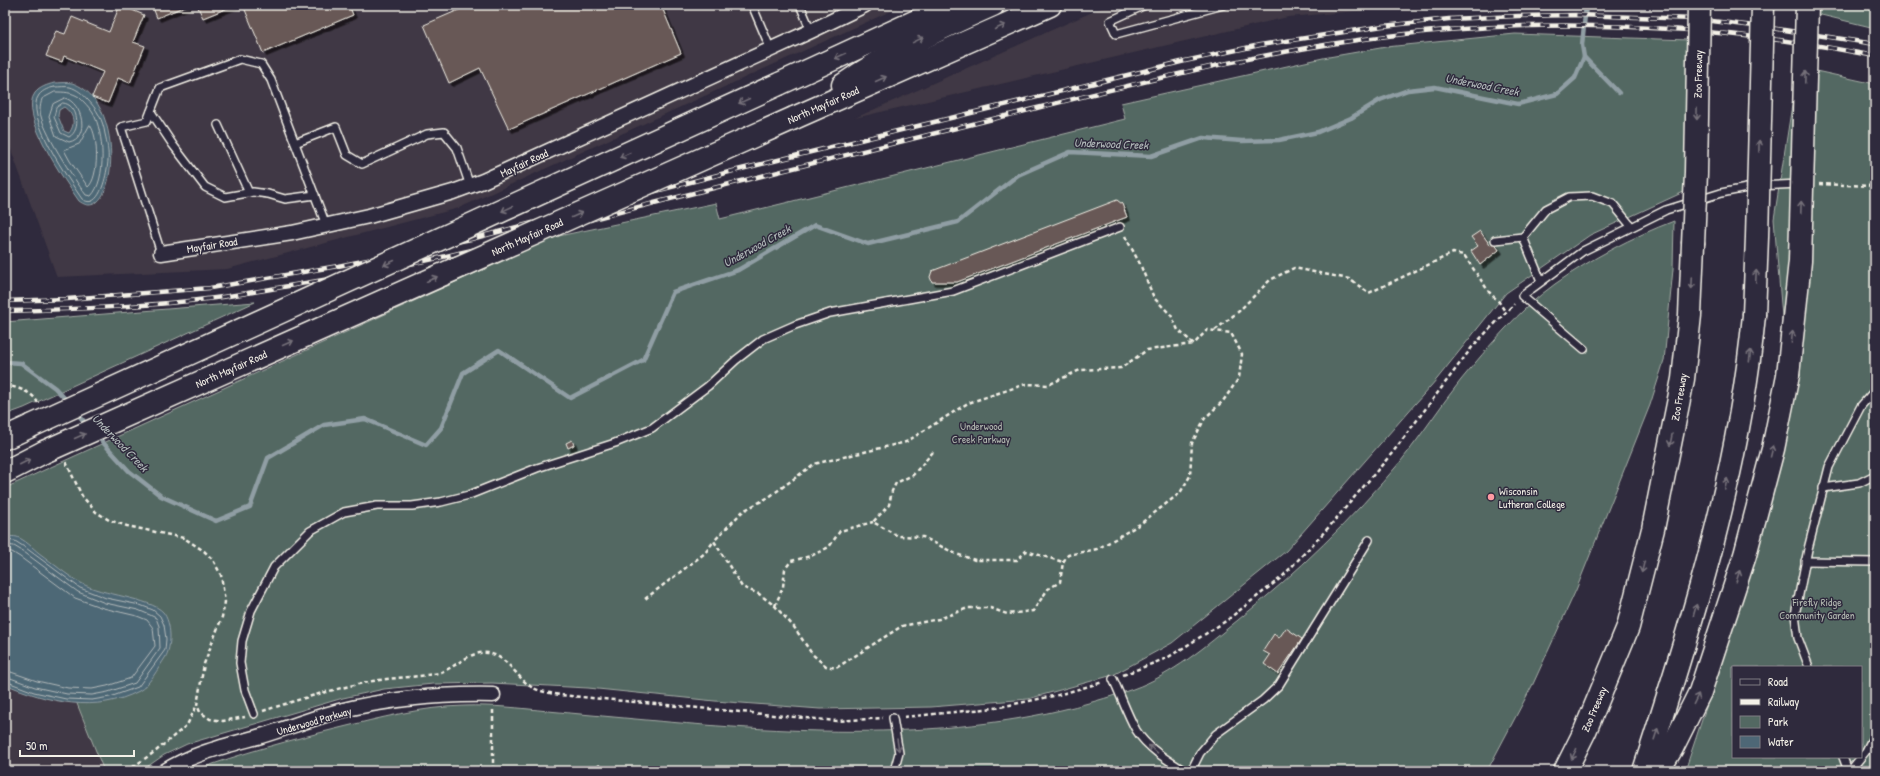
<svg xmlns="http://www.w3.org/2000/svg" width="1880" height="776" viewBox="0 0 1880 776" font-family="'Patrick Hand',sans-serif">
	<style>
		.built { fill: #403844 }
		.green { fill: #536862; stroke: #a4aca5; fill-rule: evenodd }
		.water { fill: #4e6776; stroke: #909ea4; fill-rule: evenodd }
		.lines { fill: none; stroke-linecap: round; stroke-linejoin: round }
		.shore { stroke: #b2baba; stroke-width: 1 }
		.stream { stroke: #909ea4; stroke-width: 4.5 }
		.building { fill: #685956; stroke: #f4f1e8; filter: url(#shadow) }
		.service-casing { stroke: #f4f1e8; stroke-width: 10 }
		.minor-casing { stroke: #f4f1e8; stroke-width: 17 }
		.primary-casing { stroke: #f4f1e8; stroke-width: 25 }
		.motorway-casing { stroke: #f4f1e8; stroke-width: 25 }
		.path { stroke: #f4f1e8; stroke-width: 2.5; stroke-dasharray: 4 3; stroke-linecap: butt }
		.service { stroke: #2f2a3d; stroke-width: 7 }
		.minor { stroke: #2f2a3d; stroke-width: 14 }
		.primary { stroke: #2f2a3d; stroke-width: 22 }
		.motorway { stroke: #2f2a3d; stroke-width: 22 }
		.rail-casing { stroke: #f4f1e8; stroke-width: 4.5 }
		.rail { stroke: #2f2a3d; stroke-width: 3; stroke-dasharray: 9; stroke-linecap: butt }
		.primary-bridge-casing { stroke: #f4f1e8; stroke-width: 25; stroke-linecap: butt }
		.motorway-bridge-casing { stroke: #f4f1e8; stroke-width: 25; stroke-linecap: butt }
		.primary-bridge { stroke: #2f2a3d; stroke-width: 22 }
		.motorway-bridge { stroke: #2f2a3d; stroke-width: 22 }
		.oneway { stroke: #747079 }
		.poi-dot { fill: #ff9aa2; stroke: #2f2a3d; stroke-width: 1.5 }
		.labels { text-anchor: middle; stroke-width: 3; stroke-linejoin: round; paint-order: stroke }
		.street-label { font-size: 11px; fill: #f4f1e8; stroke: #2f2a3d }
		.park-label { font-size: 11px; fill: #b4bab2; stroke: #2f2a3d }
		.poi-label { font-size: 11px; fill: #f4f1e8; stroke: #2f2a3d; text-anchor: start }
		.water-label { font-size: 12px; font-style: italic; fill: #b2baba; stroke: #2f2a3d }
	</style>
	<defs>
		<filter id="shadow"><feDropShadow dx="3.5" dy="3.5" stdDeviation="0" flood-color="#0009"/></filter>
	</defs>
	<rect width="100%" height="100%" fill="#2f2a3d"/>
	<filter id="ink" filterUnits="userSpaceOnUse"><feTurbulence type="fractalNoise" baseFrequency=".025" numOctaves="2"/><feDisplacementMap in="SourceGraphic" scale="8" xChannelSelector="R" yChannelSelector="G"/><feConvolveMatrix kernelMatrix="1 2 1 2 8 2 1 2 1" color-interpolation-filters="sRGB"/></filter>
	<g filter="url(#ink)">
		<g class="built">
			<path d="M5,5H904L459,208L227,269L57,277L5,133Z"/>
			<path d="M1108,5H1427L1288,17L855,118Z"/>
			<path d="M5,524L98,756L104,771H5Z"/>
		</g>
		<g class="green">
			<path d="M1814,5H1875V28L1813,13Z"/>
			<path d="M1515,34L1688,40V190L1590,235L1506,293L1437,379L1286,551L1172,643L1113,675L1028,699L931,707L820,709L715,701L588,688L492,683L433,684L384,689L343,698L187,744L164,755L141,771H104L5,524V488L554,237L716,203L720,219L1125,119L1121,103L1323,58L1386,47Z"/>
			<path d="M1798,67L1875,84V771H1685L1747,584L1783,329L1774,219ZM1733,667H1861V757H1733Z"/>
			<path d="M1674,221L1673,269L1664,361L1650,405L1576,590L1533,684L1487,771H194C241,753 291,740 339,728C380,718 421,707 464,706C492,705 520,708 548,711C584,714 621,718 657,721C814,735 982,743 1133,689C1172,675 1206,646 1238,620C1296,574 1353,518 1401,461C1422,435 1440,406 1461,380C1489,346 1519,310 1555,284C1592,258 1632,237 1674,221Z"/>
			<path d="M255,302L24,408L5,415V322Z"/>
		</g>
		<g class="water">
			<path d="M54,83C59,83 67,82 72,83C129,101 116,229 79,201C66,182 18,115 35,93C40,87 47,85 54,83ZM64,107C74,114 76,124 69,133L64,131L58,116L59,110Z"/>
			<path d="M5,536C9,537 14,536 17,537C25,540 33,548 39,553C53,563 66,575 81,583C101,595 150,598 163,612C172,623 172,647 165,658C159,667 148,687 139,691C96,714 47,702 5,684Z"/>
		</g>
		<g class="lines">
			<g class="shore">
				<path d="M55,87C60,87 65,86 70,87C77,89 83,94 87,99C97,109 103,120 105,134C107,142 109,153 108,161C107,173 100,212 82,199C70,181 23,115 39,95C43,90 49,88 55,87Z"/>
				<path d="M55,92C64,92 71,92 79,97C83,101 90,108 93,113C104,132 107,180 91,196L86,195C74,179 41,129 40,111C40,107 41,102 42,99Z"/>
				<path d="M65,98C83,103 90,138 69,142L56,136L49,116L53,104Z"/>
				<path d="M63,103C78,104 82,130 69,137L61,133L54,117L56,108Z"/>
				<path d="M90,125C99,136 99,178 88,187L70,161L64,150L79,144Z"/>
				<path d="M5,540L15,541L26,548L80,588L106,598L140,605L153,610L160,616L164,625L166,639L165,650L138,687L110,697L92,700L66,699L34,692L5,681"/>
				<path d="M5,545L14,546L24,552L78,592L105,603L138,610L150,615L156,618L159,626L160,648L135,683L108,692L92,695L67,694L35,687L5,676"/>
				<path d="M5,551L12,552L20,557L75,598L103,608L137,616L147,620L153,628L155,646L131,678L107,686L92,689L68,688L37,681L5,670"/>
			</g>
			<g class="stream">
				<path d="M1584,57L1619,93"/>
				<path d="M5,362L21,363L55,388L69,403"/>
				<path d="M76,412L88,426"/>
				<path d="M97,436L129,471L161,496L216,521L250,507L268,458L324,425L365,419L426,445L441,428L463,373L499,350L570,398L643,360L673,292L738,270L815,225L868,244L958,222L1018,175L1070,152L1151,156L1203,138L1242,141L1279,140L1318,132L1351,118L1380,100L1408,90L1435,87L1518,104L1557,94L1575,78L1584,57L1582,45L1586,5"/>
			</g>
		</g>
		<g class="building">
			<path d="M120,5L144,15L133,42L145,46L130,83L118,78L108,103L92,97L103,72L64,56L62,62L46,56L56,31L65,34L72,17L109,32Z"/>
			<path d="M152,5H188L157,18Z"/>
			<path d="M197,5H235L203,18Z"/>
			<path d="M243,5H349L353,15L263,53Z"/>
			<path d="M470,5H661L681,53L509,129L480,68L449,83L424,25Z"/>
			<path d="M1117,200L1122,204L1127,217L957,282H932L930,277L932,271Z"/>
			<path d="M1480,231L1490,245L1494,243L1499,250L1480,265L1471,251L1478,246L1471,237Z"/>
			<path d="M572,440L574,445L568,448L566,443Z"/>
			<path d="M1286,628L1302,639L1278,674L1264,664L1270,655L1263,651L1274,634L1279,638Z"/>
		</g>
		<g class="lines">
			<g class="service-casing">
				<g id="service">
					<path d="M752,5L771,50"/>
					<path d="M800,5L811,31"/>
					<path d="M1145,5L1110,21L1116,34L1223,5"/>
					<path d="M151,112L173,145L205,187L225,197L253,192L268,194L285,199L315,195"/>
					<path d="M218,125L249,193"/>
					<path d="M295,143L336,127L347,155L362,164L427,134L444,132L457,148L470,186"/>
					<path d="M1523,237L1541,281"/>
					<path d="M1495,240L1523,237L1546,209L1569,197L1592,196L1613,204L1631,226"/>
					<path d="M161,253L121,127L147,121L160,88L240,59L261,64L271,80L326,225"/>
					<path d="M1584,349L1522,296L1583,251L1666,210L1721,193L1757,186L1800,184"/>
					<path d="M1823,488L1859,483L1875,475"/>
					<path d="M1805,561L1875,562"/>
					<path d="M1809,667L1798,638L1795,615L1808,549L1829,467L1861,406L1875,390"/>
					<path d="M1113,679C1121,696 1127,714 1136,730C1147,748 1167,760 1185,771"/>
					<path d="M254,714L245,690L240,663L242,641L251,611L274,567L310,531L344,512L377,506H412L441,502L469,495L537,468L615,443L652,428L708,386L736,360L763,339L795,325L830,313L953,291L1120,227"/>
					<path d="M893,718L899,753L894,771"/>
					<path d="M1843,757L1848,771"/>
					<path d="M1191,771L1200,753L1216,734L1263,700L1279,685L1369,540"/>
					<path d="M1850,771L1866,751L1875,733"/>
				</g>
			</g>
			<g class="minor-casing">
				<g id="minor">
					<path d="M161,253L292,233L369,216L453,192L483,181L811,31L865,5"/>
					<path d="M165,771C193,753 229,745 261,736C287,728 313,718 339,711C389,699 442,694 493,695"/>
				</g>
			</g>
			<g class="primary-casing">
				<g id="primary">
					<path d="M779,84L951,5"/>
					<path d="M843,85C890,52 941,28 993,5"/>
					<path d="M794,118L1050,5"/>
					<path d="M5,438L31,426"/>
					<path d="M5,472L44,452"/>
				</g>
			</g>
			<g class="motorway-casing">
				<g id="motorway">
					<path d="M1565,771L1585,731L1628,627L1653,529L1683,379L1690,315L1693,244"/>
					<path d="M1644,771C1693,620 1739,474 1754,315"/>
					<path d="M1658,771L1672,748L1700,692L1745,555L1773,449L1788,375"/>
				</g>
			</g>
			<g class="path">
				<path d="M1819,184L1875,186"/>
				<path d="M1125,236L1140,264L1154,298L1171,315L1178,330L1194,344L1207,330L1231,333L1242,354L1239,378L1223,401L1205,418L1192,443L1190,476L1180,493L1140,524L1115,539L1097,549L1068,555L1063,562L1060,582L1048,589L1033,611L1007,614L990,608H968L939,619L902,626L836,668L826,666L812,654L794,627L775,606L759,594L742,587L714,541L743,511L769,497L814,464L906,442L968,403L1026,384L1048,385L1080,370L1121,368L1147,350L1194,344"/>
				<path d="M1215,330L1238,312L1270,280L1294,268L1349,279L1369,293L1453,253L1464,255L1489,292L1499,302L1506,313"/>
				<path d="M5,385C18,388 32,391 38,403"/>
				<path d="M933,452L913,475L896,483L892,491L889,505L873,522L898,536L923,537L956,554L975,560H1017L1026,551L1063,562"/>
				<path d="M66,462L82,496L96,512L109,520L127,526L184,538L204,551L213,560L221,575L225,602L222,617L204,664L197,705L200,712L210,719L223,721L245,717"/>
				<path d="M645,599L705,553L714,541"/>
				<path d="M775,606L783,587L785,569L791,561L811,556L829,547L840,531L873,522"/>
				<path d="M1123,675L1167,658L1226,621L1282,577L1329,527L1393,452L1473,346L1514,304"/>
				<path d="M493,710V771"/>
				<path d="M263,711C297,700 333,689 368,682C391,677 415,678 438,673C455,669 469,650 488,653C509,657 516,678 533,688C541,692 551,693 560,695L837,721L883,718"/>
				<path d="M904,717L995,708L1058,695L1103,682"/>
				<path d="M127,771L156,751L187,725L197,705"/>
				<path d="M592,771L600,765"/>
			</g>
			<use href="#service" class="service"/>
			<use href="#minor" class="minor"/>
			<use href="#primary" class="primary"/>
			<use href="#motorway" class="motorway"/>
			<g class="rail-casing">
				<g id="rail">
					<path d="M5,301L67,299L210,288L338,266L471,239L733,171L1185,61L1260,45L1383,26L1449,19L1518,16L1576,15L1695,19L1771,28L1875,44"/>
					<path d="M5,311C75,309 145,307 215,298C243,294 271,289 300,284C353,275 407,266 459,253C524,238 589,220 654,203C768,174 883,146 997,118C1146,81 1294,42 1447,30C1590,19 1734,28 1875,56"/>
				</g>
			</g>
			<use href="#rail" class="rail"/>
			<g class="primary-bridge-casing">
				<g id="primary-bridge">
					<path d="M31,426L779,84"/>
					<path d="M44,452L794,118"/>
				</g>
			</g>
			<g class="motorway-bridge-casing">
				<g id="motorway-bridge">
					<path d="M1693,244L1696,173L1699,5"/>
					<path d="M1754,315L1757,237L1763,5"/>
					<path d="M1788,375L1800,261L1807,5"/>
				</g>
			</g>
			<use href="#primary-bridge" class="primary-bridge"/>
			<use href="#motorway-bridge" class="motorway-bridge"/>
		</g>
		<defs><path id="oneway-shaft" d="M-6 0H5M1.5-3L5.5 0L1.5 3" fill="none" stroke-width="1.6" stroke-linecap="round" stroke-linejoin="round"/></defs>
		<g class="oneway">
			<use href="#oneway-shaft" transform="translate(1000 27) rotate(-24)"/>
			<use href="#oneway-shaft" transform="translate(918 40) rotate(-26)"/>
			<use href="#oneway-shaft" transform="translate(840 56) rotate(155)"/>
			<use href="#oneway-shaft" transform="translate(1805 77) rotate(-88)"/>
			<use href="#oneway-shaft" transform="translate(881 79) rotate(-24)"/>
			<use href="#oneway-shaft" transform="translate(744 101) rotate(155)"/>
			<use href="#oneway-shaft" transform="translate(1697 114) rotate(91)"/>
			<use href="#oneway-shaft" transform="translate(1759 146) rotate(-89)"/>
			<use href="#oneway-shaft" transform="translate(625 155) rotate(155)"/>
			<use href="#oneway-shaft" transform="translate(1801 207) rotate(-88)"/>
			<use href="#oneway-shaft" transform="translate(507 209) rotate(155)"/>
			<use href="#oneway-shaft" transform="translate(577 215) rotate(-24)"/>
			<use href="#oneway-shaft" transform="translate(389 263) rotate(155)"/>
			<use href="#oneway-shaft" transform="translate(1756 276) rotate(-87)"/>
			<use href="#oneway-shaft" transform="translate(432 279) rotate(-24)"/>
			<use href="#oneway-shaft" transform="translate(1692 283) rotate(93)"/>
			<use href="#oneway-shaft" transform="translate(1792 337) rotate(-84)"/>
			<use href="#oneway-shaft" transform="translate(288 343) rotate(-24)"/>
			<use href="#oneway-shaft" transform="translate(1750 356) rotate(-83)"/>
			<use href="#oneway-shaft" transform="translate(80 436) rotate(-24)"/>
			<use href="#oneway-shaft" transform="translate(1671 440) rotate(101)"/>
			<use href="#oneway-shaft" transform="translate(1772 451) rotate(-76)"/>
			<use href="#oneway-shaft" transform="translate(25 462) rotate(-27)"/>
			<use href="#oneway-shaft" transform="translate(1726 484) rotate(-78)"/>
			<use href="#oneway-shaft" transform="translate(1643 567) rotate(104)"/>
			<use href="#oneway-shaft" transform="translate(1738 576) rotate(-72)"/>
			<use href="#oneway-shaft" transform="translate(1695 610) rotate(-74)"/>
			<use href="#oneway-shaft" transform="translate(1696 699) rotate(-64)"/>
			<use href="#oneway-shaft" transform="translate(1656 734) rotate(-72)"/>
			<use href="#oneway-shaft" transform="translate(898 745) rotate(81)"/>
			<use href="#oneway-shaft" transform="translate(1153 749) rotate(-140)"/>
			<use href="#oneway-shaft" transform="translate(1574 754) rotate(116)"/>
		</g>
	</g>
	<circle class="poi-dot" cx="1491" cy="497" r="4"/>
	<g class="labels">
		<g class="street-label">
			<text transform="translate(1698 74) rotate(-89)" y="4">Zoo Freeway</text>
			<text transform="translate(823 105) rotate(-24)" y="4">North Mayfair Road</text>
			<text transform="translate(524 163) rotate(-25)" y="4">Mayfair Road</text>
			<text transform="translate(527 237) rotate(-24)" y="4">North Mayfair Road</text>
			<text transform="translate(212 245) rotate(-9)" y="4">Mayfair Road</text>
			<text transform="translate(231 369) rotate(-24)" y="4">North Mayfair Road</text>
			<text transform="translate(1679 397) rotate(-80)" y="4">Zoo Freeway</text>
			<text transform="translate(1594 709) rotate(-67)" y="4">Zoo Freeway</text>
			<text transform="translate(314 721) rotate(-16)" y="4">Underwood Parkway</text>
		</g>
		<g class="park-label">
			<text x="981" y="430">Underwood<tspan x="981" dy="13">Creek Parkway</tspan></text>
			<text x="1817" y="606">Firefly Ridge<tspan x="1817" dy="13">Community Garden</tspan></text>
		</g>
		<g class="poi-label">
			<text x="1499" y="495">Wisconsin<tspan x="1499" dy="13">Lutheran College</tspan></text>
		</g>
		<g class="water-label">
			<text transform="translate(1482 85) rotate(11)" y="4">Underwood Creek</text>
			<text transform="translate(1111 144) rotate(2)" y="4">Underwood Creek</text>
			<text transform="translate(757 246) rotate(-29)" y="4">Underwood Creek</text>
			<text transform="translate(120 443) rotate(46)" y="4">Underwood Creek</text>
		</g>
	</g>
	<rect width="1880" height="776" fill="none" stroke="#2f2a3d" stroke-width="20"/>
	<rect x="10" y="10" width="1860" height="756" fill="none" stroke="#f4f1e8" stroke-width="1.5" filter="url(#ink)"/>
	<rect x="1732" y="666" width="130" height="92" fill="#2f2a3d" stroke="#7e7a81"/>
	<rect x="1740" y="679" width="20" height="6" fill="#2f2a3d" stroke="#7e7a81"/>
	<text x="1768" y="686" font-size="12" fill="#f4f1e8">Road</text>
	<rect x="1740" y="699" width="20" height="6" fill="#f4f1e8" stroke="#7e7a81"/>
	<text x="1768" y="706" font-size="12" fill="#f4f1e8">Railway</text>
	<rect x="1740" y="716" width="20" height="12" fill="#536862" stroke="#7e7a81"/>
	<text x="1768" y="726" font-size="12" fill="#f4f1e8">Park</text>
	<rect x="1740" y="736" width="20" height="12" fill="#4e6776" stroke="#7e7a81"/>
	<text x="1768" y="746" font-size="12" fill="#f4f1e8">Water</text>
	<path d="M20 750v6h114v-6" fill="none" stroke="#f4f1e8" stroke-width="2"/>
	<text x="26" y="750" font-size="12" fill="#f4f1e8" stroke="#2f2a3d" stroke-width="3" paint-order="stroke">50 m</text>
</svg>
